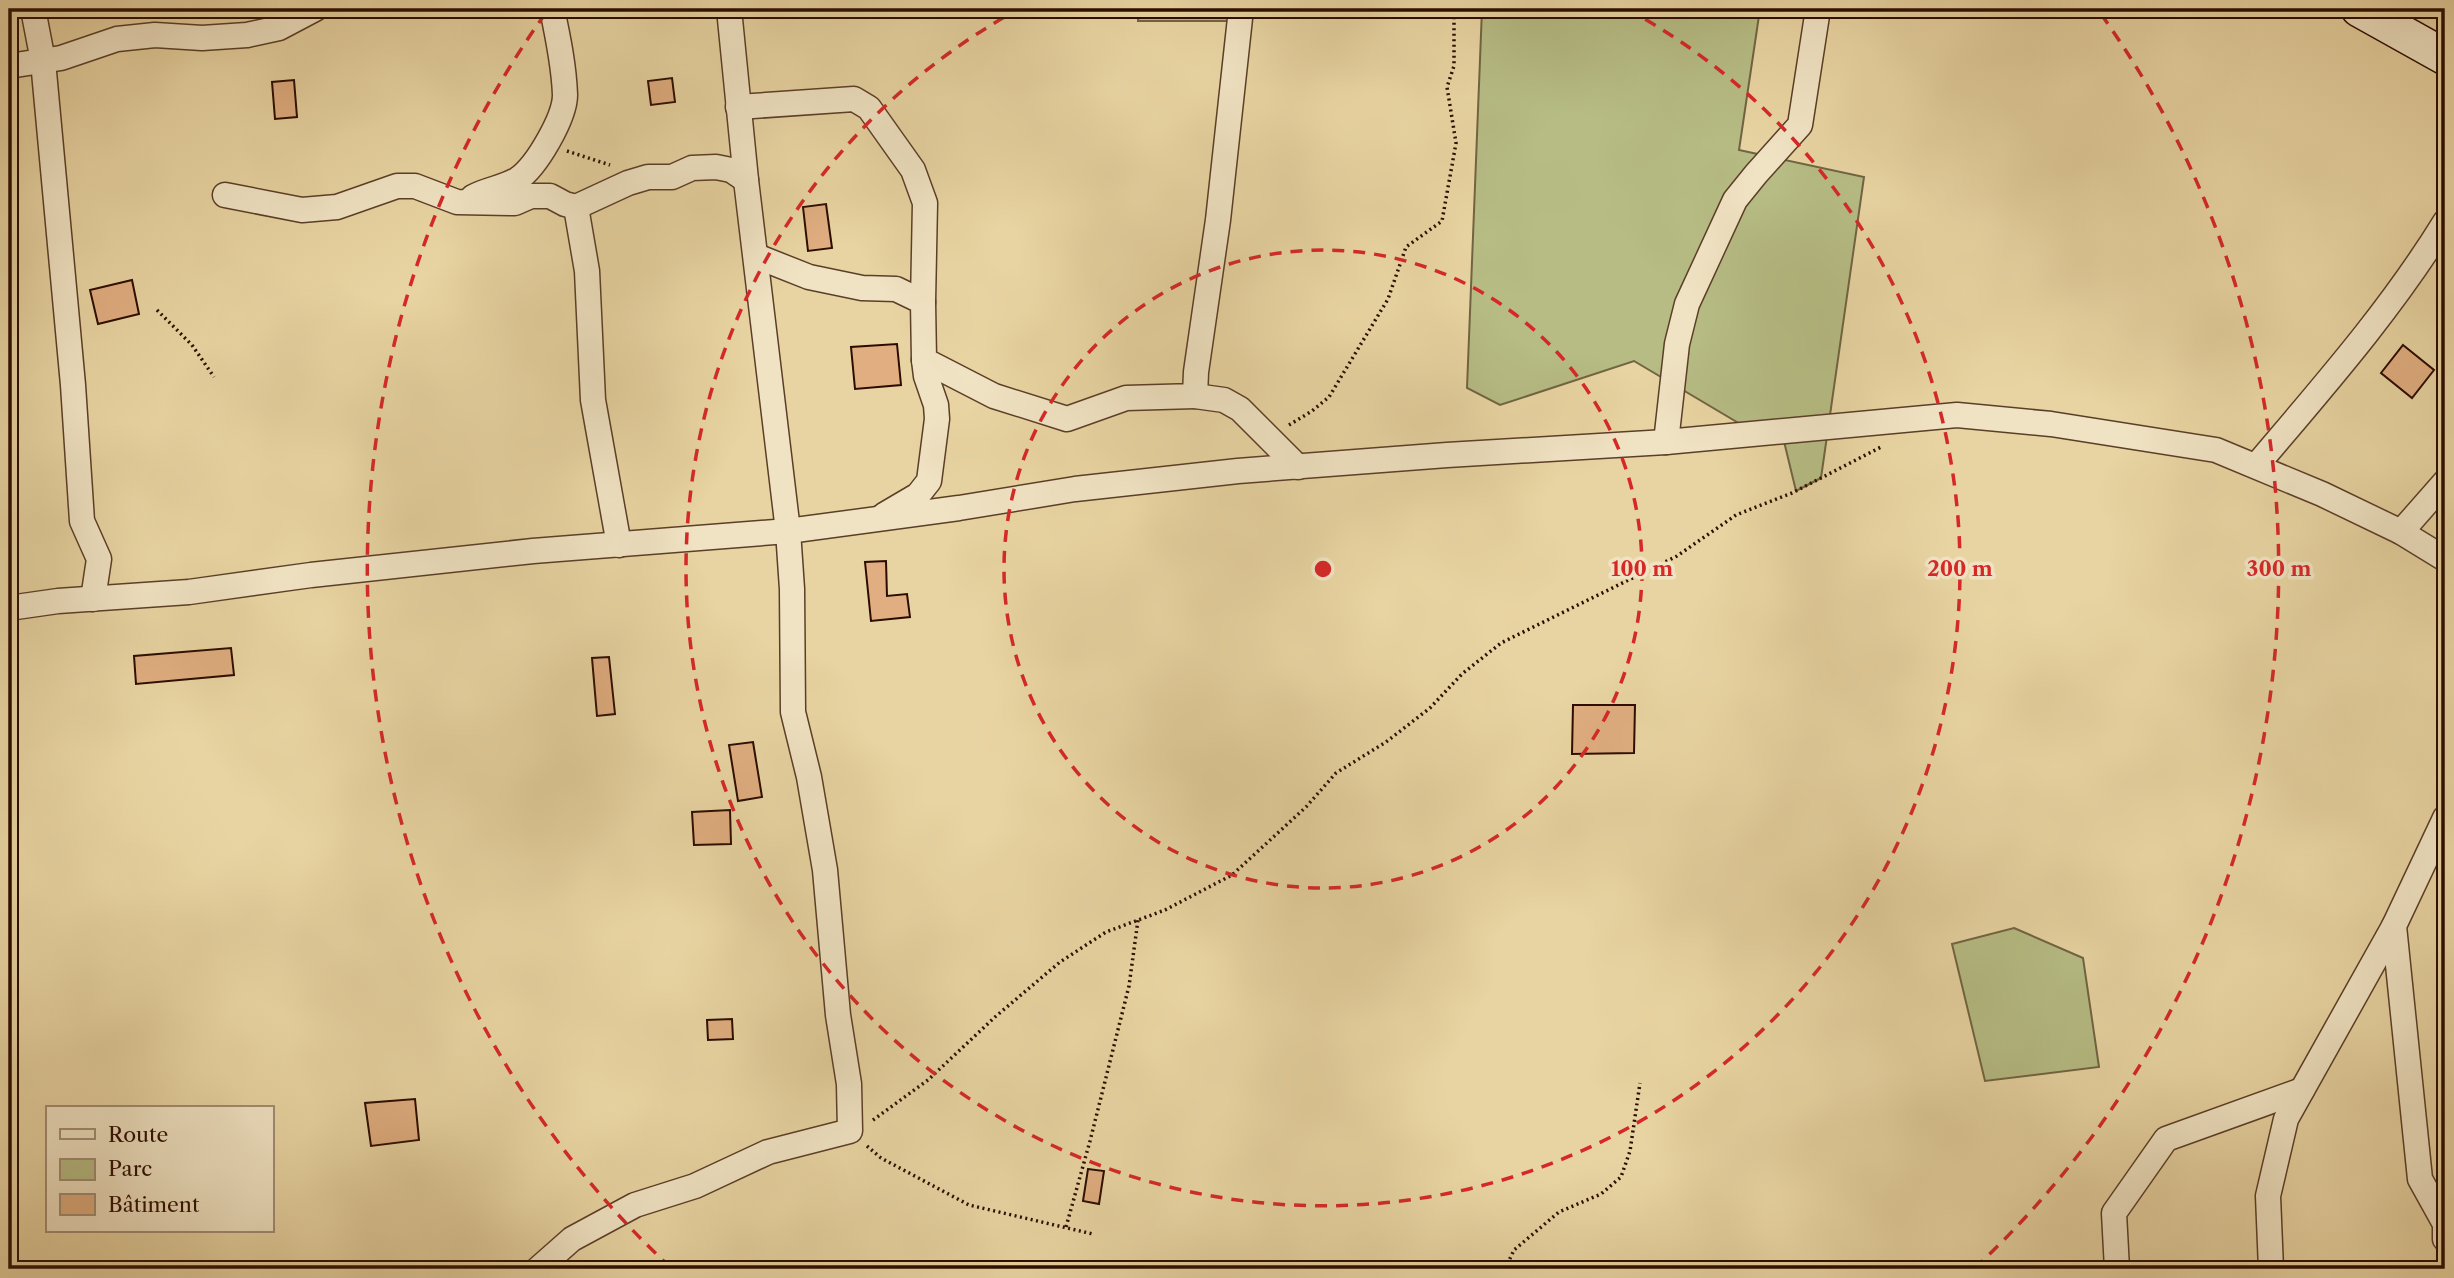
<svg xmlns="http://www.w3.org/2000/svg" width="2454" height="1278" viewBox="0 0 2454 1278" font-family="'Libre Caslon Text',serif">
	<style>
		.green { fill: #b6bc84; stroke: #716442; stroke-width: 2 }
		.building { fill: #e0ae80; stroke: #2c0c00; stroke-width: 2 }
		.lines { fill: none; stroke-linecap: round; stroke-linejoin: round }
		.street-casing { stroke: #5b3e28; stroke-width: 27 }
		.secondary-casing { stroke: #2c0c00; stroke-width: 38 }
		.path { stroke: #2c0c00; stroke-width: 3.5; stroke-dasharray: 2 3.5; stroke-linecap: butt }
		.street { stroke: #f0e3c3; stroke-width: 24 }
		.secondary { stroke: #f0e3c3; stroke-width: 35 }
		.ring { fill: none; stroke: #d62828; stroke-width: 3.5; stroke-dasharray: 12 9 }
		.centre { fill: #d62828; stroke: #f0e3c3; stroke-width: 3.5 }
		.ring-label { font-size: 21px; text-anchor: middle; font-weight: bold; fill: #d62828; stroke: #f0e3c3; stroke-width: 7; stroke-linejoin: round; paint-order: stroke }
	</style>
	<rect width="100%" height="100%" fill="#e8d4a2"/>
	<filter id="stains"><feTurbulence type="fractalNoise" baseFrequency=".00286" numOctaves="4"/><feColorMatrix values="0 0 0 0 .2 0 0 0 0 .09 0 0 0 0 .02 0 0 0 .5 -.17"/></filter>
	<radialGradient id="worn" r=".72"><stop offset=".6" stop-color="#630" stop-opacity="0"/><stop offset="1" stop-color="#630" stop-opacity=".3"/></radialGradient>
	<g class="green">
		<path d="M1139,9H1238L1237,21H1138Z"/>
		<path d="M1482,9H1760L1739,150L1864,177L1821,478L1796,491L1781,429L1752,431L1634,361L1500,405L1467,388Z"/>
		<path d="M2014,928L2083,958L2099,1067L1985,1081L1952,944Z"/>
	</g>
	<g class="building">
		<path d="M672,78L675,102L651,105L648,81Z"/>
		<path d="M294,80L297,117L275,119L272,82Z"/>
		<path d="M826,204L832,248L808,251L803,207Z"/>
		<path d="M132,280L139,314L98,324L90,290Z"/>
		<path d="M897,344L901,385L855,389L851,347Z"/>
		<path d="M2403,345L2434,370L2412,398L2381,373Z"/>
		<path d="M886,561L887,596L907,594L910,617L871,621L865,562Z"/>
		<path d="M231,648L234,675L136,684L134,656Z"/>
		<path d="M609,657L615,714L597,716L592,658Z"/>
		<path d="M1573,705H1635L1634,753L1572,754Z"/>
		<path d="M753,742L762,797L738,801L729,745Z"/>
		<path d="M730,810L731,844L694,845L692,812Z"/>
		<path d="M732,1019L733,1039L708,1040L707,1020Z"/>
		<path d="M415,1099L419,1140L371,1146L365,1103Z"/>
		<path d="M1088,1169L1104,1171L1099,1204L1083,1201Z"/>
	</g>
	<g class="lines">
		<g class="street-casing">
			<g id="street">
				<path d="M33,9L43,61L73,385L82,521L99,559L93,599"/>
				<path d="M9,66L61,58L117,39L155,35L202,38L247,35L279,28L315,9"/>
				<path d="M738,107L854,99L869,108L913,170L925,203L923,302"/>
				<path d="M225,195L302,210L337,207L397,186H415L457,202L515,203L531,196H550L565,204L576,207L628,183L648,177H672L692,168L716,167L731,170L746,180"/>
				<path d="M473,197C487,189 504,188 518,179C537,166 565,117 565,95C564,66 558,37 552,9"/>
				<path d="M576,207L587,271L593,400L619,545"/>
				<path d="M756,256L809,277L862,288L896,289L923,302L924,360L994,396L1067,419L1126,398L1195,396L1196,372L1218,220L1241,9"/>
				<path d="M1195,396L1224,400L1240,409L1298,467"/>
				<path d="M1666,442L1677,344L1687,304L1735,200L1756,174L1800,125L1818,9"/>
				<path d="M2256,466C2322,388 2391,310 2445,222"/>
				<path d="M884,515L918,495L929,481L937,419L936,405L926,376L924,360"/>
				<path d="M2401,532L2445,482"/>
				<path d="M9,608L58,601L189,592L311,575L533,551L788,531L959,508L1075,489L1238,471L1447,455L1666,442L1957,415L2051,424L2216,450L2322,494L2401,532L2445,559"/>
				<path d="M2445,818L2394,926L2420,1179L2445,1224V1239"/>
				<path d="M538,1269L572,1239L635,1205L695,1186L768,1152L850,1131L849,1084L838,1015L825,870L809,777L793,712L792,589L788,531L746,180L729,9"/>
				<path d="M2117,1269L2114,1213L2166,1139L2302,1090"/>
				<path d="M2271,1269L2268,1196L2286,1119L2394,926"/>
			</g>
		</g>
		<g class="secondary-casing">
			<path id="secondary" d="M2359,9L2445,57"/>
		</g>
		<g class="path">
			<path d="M567,151L610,165"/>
			<path d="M157,310L192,345L214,377"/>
			<path d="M1289,425L1312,411L1329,397L1388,299L1406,247L1442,221L1456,143L1447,87L1454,66V9"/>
			<path d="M873,1120L928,1080L995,1017L1060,962L1106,932L1165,910L1232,875L1306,807L1336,773L1386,742L1430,708L1462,674L1501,643L1677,556L1736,515L1792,493L1881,447"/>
			<path d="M867,1146L881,1158L969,1205L1093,1234"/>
			<path d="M1066,1227L1090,1141L1129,986L1138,920"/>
			<path d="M1505,1269L1514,1250L1559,1212L1601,1194L1621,1177L1630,1151L1640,1083"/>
		</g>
		<use href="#street" class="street"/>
		<use href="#secondary" class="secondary"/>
	</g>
	<g class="ring">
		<circle cx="1323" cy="569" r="319"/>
		<path d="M1627 9A637 637 0 1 1 1019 9"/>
		<path d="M671 1268A956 956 0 0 1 545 14M2101 14A956 956 0 0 1 1975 1268"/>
	</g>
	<circle cx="1323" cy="569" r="10" class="centre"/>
	<g class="ring-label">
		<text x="1642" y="576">100 m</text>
		<text x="1960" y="576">200 m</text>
		<text x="2279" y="576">300 m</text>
	</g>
	<rect width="2454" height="1278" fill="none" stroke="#e8d4a2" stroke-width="35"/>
	<rect x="10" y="10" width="2433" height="1257" fill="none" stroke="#2c0c00" stroke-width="3.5"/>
	<rect x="18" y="18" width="2419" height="1243" fill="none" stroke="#2c0c00" stroke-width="2"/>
	<rect x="46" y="1106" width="228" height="126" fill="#f0e3c3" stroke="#a28d75" stroke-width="2"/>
	<rect x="60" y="1129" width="35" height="10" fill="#f0e3c3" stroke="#a28d75" stroke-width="2"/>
	<text x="108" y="1142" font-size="21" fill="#2c0c00">Route</text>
	<rect x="60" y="1159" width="35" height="21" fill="#b6bc84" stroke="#a28d75" stroke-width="2"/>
	<text x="108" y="1176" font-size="21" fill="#2c0c00">Parc</text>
	<rect x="60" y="1194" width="35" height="21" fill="#e0ae80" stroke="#a28d75" stroke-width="2"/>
	<text x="108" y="1212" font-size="21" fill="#2c0c00">Bâtiment</text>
	<rect width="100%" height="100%" filter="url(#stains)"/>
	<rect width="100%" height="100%" fill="url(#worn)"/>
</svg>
